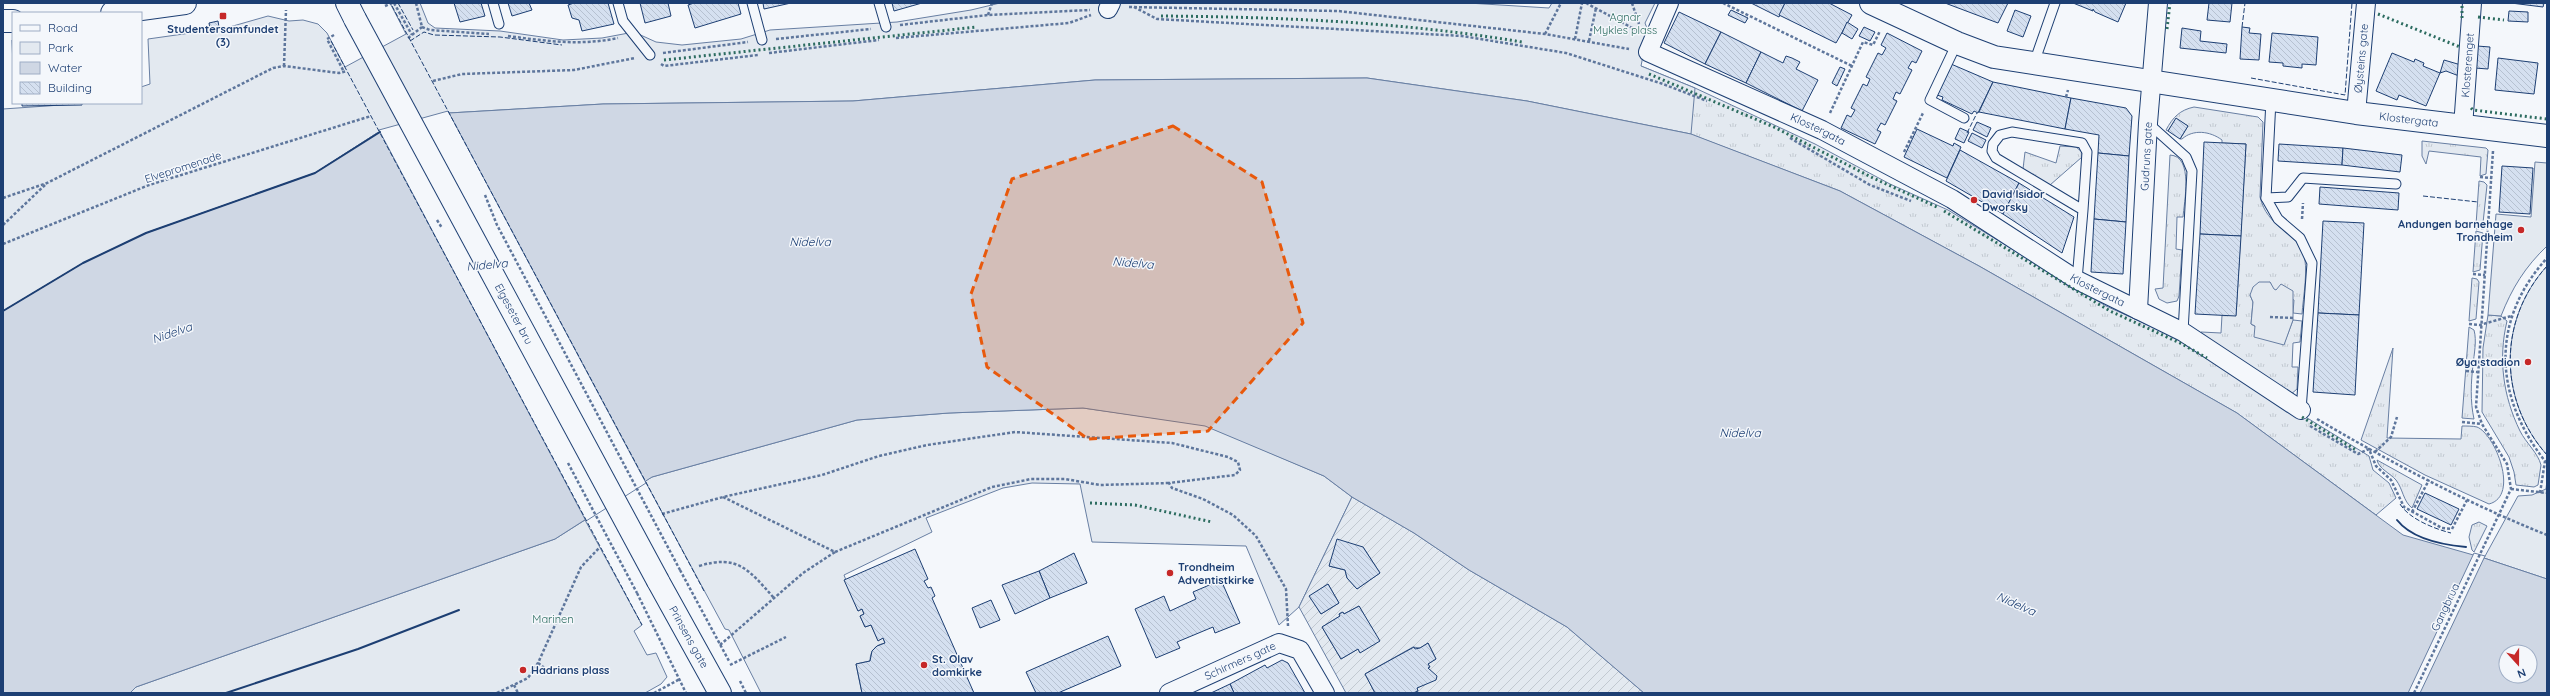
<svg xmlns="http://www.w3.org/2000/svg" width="2550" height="696" viewBox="0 0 2550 696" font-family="Quicksand,sans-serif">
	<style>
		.grass { fill: url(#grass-tufts); stroke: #687fa3 }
		.park { fill: #e3e9f0; stroke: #687fa3 }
		.garden { fill: url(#garden-furrows); stroke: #687fa3; fill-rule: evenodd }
		.water { fill: #cfd7e4; stroke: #687fa3; fill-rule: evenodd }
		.pier { fill: #f4f7fb; stroke: #687fa3 }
		.building { fill: url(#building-back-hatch); stroke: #1d3f73 }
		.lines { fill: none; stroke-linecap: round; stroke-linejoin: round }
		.service-casing { stroke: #1d3f73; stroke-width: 11 }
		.minor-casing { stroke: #1d3f73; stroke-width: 20 }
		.tertiary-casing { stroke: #1d3f73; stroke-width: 24 }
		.secondary-casing { stroke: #1d3f73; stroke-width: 24 }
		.primary-casing { stroke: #1d3f73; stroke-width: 24 }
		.path { stroke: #5e769c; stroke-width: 2.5; stroke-dasharray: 3 2; stroke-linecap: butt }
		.service { stroke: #f4f7fb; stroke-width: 9 }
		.minor { stroke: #f4f7fb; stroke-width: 18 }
		.tertiary { stroke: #f4f7fb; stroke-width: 22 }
		.secondary { stroke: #f4f7fb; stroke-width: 22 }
		.primary { stroke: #f4f7fb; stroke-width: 22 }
		.primary-bridge-casing { stroke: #1d3f73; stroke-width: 24; stroke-linecap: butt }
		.path-bridge { stroke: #5e769c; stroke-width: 2.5; stroke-dasharray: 3 2; stroke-linecap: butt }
		.primary-bridge { stroke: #f4f7fb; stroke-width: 22 }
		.hedge { stroke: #2c6c60; stroke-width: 3; stroke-dasharray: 2 3; stroke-linecap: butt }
		.fence { stroke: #1d3f73; stroke-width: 1; stroke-dasharray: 5 2; stroke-linecap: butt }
		.wall { stroke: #1d3f73; stroke-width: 2 }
		.marked { fill: #e8590c; fill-opacity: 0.2; stroke: #e8590c; stroke-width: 3; stroke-dasharray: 8 5; stroke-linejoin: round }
		.poi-dot { fill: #c62828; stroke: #f4f7fb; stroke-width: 1.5 }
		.labels { text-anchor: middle; stroke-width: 3; stroke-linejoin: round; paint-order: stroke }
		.park-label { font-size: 11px; fill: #2c6c60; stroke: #f4f7fb }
		.poi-label { font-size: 11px; font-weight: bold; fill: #1d3f73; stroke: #f4f7fb; text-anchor: start }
		.street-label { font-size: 11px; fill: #1d3f73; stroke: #f4f7fb }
		.water-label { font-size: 12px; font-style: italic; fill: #1d3f73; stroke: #f4f7fb }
	</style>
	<defs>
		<pattern id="grass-tufts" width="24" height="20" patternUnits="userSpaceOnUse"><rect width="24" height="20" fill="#e3e9f0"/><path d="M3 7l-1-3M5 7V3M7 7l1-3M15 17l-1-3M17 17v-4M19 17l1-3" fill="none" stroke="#c2c9d1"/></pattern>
		<pattern id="garden-furrows" width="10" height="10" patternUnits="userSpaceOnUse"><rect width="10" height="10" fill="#e3e9f0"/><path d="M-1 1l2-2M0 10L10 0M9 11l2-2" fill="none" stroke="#c2c9d1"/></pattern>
		<pattern id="building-back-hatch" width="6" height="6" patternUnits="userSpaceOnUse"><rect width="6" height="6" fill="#d5e0f0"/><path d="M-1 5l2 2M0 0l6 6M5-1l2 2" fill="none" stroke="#b6c1d1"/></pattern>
	</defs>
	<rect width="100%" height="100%" fill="#f4f7fb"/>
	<g class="grass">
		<path d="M1641,66L1695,88L1815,144L1890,184L1948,210L2106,306L2179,339L2369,456L2373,470L2389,483L2396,498L2376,515L2237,413L1979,266L1840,191L1690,134Z"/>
		<path d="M2194,107L2258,117L2263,122L2260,197C2267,227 2294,231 2303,252C2309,267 2303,298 2302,314L2293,313L2294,300L2273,289L2270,282L2250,295L2253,302L2251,324L2284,344L2293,320L2302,321L2300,342L2293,343L2292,367H2298L2297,389L2290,395L2200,338L2201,332L2221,333L2222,315H2236L2246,144L2222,143V140C2210,131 2193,129 2182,139H2180L2188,126L2176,119L2168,131L2166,130C2173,117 2180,110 2194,107Z"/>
		<path d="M2422,141L2486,148L2488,150L2486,174L2480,176L2481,157L2429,151L2426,164L2422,156Z"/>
		<path d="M2060,146L2076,147L2082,152V157L2050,185L2023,169L2025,152L2056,163Z"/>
		<path d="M2170,155C2194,156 2184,203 2183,217H2177L2176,249L2182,250L2179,296L2177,301L2167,303L2159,299L2155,289L2163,288Z"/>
		<path d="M2479,181L2484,182L2487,185L2483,223L2476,225Z"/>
		<path d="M2476,231L2483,233L2480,270L2473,272Z"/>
		<path d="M2472,278L2477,279L2479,282L2476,319L2469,321Z"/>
		<path d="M2488,315L2501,316L2507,321C2498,359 2503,396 2520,431C2526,443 2538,453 2541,465L2538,485L2534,487L2516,485L2514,472L2509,457L2482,412L2483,348Z"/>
		<path d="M2469,327L2474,330C2477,341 2474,354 2473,365C2471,382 2470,401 2474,419L2462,418Z"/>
		<path d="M2393,348L2387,438L2461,439L2462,426C2467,426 2473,426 2477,427C2495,434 2520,496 2489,504L2425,475L2361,440Z"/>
		<path d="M2377,460L2422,485L2412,508C2403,501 2403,489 2396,480C2390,473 2379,469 2377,460Z"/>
		<path d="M2479,522L2487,526L2474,552L2472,550L2469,537L2472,525Z"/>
	</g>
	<g class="park">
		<path d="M390,3H420L428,23L435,28L500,31L563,40L602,38L634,32L656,42L682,45L741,39L770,30L897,22L971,10L1000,3H1468L1549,8L1552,3H1655L1645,23L1648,31L1641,66L1695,88L1691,134L1527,101L1367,78L1095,80L853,101L603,104L449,113L377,133L315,173L146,233L83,263L3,311V109L90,103H141V87L150,84L148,39L226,28L268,16L289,21L303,20L318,24L327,33L345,67L406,34Z"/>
		<path d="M2535,162L2547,163V246C2525,267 2512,288 2501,316L2488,315L2496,214L2531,217Z"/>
		<path d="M2547,266V455C2498,400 2498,320 2547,266Z"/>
		<path d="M2259,282H2270L2274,289L2276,290L2281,284L2293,291V320L2284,345L2254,337L2255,326L2251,324L2253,302L2250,295L2253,287Z"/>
		<path d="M1083,408L1205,425L1324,476L1352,497L1299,607L1279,625L1246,546L1092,542L1080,484L1032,483L1003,488L926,518L932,532L844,575L858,611L862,609L864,614L860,616L865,627L871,625L878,640L883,638L885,643C875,645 870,651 870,661L856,664L862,693H761L729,630L725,629L645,481L652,477L857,420L949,413Z"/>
		<path d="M2547,480V579L2484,558L2518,496L2532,495L2546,489Z"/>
		<path d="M585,520L642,625L634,631L647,655L656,653L667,677L661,684L645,693H130L136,687L555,539Z"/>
	</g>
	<path class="garden" d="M1352,497L1414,533L1469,570L1567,627L1644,693H1413L1418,691L1417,688L1437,678L1428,668L1430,667L1428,664L1436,659L1428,643L1420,648L1413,647L1365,674L1375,693H1346L1299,607ZM1363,547L1380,573L1357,589L1347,578L1345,570L1329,566ZM1328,584L1339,603L1321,614L1310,596ZM1359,606L1379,641L1360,652L1358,649L1341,659L1322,627L1340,616L1339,614L1342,612L1344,614Z"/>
	<path class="water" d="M1367,78L1527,101L1691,134L1840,191L1979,266L2237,413L2403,535L2484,558L2547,579V693H1644L1567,627L1469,570L1414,533L1352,497L1324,476L1205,426L1083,408L949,413L857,420L652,477L555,539L136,687L130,693H3V311L83,263L146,233L315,173L377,133L449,113L603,104L853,101L1095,80ZM2506,652H2530V676H2506Z"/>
	<g class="pier">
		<path d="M448,111L646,483L586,521L379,130Z"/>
		<path d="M2474,553L2485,556L2420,693H2408Z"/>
	</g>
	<g class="building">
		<path d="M454,3H481L485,16L460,22Z"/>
		<path d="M508,3H529L532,10L512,16Z"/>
		<path d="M574,3H608L614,24L582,31L579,20L572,18L568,5Z"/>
		<path d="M640,3H668L671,16L645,23Z"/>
		<path d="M694,3H738L741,14L695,28L688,5Z"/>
		<path d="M763,3H791L764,9Z"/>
		<path d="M892,3H922L894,11Z"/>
		<path d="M1751,3H1785L1779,17Z"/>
		<path d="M1785,3H1829L1852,15L1836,43L1779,15Z"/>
		<path d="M1945,3H2008L1998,23Z"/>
		<path d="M2073,3H2126L2118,22L2095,12L2093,9V11Z"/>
		<path d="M2209,3H2232L2230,22L2207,20Z"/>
		<path d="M2511,3H2544L2543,7Z"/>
		<path d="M1731,10L1748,18L1745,23L1728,15Z"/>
		<path d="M2015,10L2031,16L2023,37L2007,31Z"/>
		<path d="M2509,11L2528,12V22L2508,21Z"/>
		<path d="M1679,12L1721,32L1705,64L1664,43Z"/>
		<path d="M218,21L219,27L210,29L209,23Z"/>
		<path d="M1847,22L1858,29L1852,39L1842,33Z"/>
		<path d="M1864,27L1875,32L1870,41L1859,36Z"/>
		<path d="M2242,27L2250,28L2249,33L2261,34L2259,60L2240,59Z"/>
		<path d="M2182,28L2201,31L2200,41L2227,44L2226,53L2180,48Z"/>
		<path d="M1721,32L1761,52L1746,83L1705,64Z"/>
		<path d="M1887,33L1922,51L1916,63L1912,61L1908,68L1912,70L1900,94L1896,92L1893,99L1897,101L1885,125L1881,123L1877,130L1881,132L1875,144L1841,128L1847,115L1851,117L1855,110L1851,108L1863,84L1867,86L1870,79L1866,77L1878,53L1882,55L1886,48L1881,45Z"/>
		<path d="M2272,33L2318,37L2316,65L2302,64V68L2283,66V63L2269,62Z"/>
		<path d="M12,40H13V68Z"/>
		<path d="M2477,46L2490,47L2488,69L2475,68Z"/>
		<path d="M1761,52L1783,63L1786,56L1792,58L1800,62L1796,69L1818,80L1802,111L1746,83Z"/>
		<path d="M2392,53L2414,62L2415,59L2424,63L2423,66L2440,73L2426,106L2399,95L2397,100L2376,91Z"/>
		<path d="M2498,58L2538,63L2534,94L2495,90Z"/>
		<path d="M2444,60L2461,65L2459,76L2446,71L2440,73Z"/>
		<path d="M1951,64L1993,82L1978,113L1974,111L1972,114L1942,100L1943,97L1937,95Z"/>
		<path d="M1840,67L1845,69L1837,86L1832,83Z"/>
		<path d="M1993,82L2071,98L2065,129L1979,112Z"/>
		<path d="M2071,98L2126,108L2132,116L2129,156L2098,153L2099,135L2065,129Z"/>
		<path d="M22,103H82V105L22,106Z"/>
		<path d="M2176,118L2188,126L2180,139L2168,131Z"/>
		<path d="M1977,122L1991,128L1987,137L1973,130Z"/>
		<path d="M1960,128L1969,132L1964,143L1955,139Z"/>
		<path d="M1917,129L1953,146L1954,143L1961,147L1947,178L1904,157Z"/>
		<path d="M1972,133L1986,140L1982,148L1968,141Z"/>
		<path d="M2204,142L2246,144L2241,236L2200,234Z"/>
		<path d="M2279,144L2343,148L2342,165L2278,161Z"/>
		<path d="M2343,148L2402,155L2400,172L2342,165Z"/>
		<path d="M1960,150L2019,183L2003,214L1946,181Z"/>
		<path d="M2098,153L2129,156L2126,222L2094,219Z"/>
		<path d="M2502,166L2533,168L2530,214L2499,212Z"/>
		<path d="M2019,183L2074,217L2062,253L2003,214Z"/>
		<path d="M2320,187L2399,193L2398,210L2319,204Z"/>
		<path d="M2094,219L2126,222L2123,274L2091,272Z"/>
		<path d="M2323,221L2364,223L2359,315L2318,313Z"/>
		<path d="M2200,234L2241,236L2236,316L2195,314Z"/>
		<path d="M2318,313L2359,315L2355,395L2313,392Z"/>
		<path d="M2425,493L2459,509L2451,525L2417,509Z"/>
		<path d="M1337,539L1363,547L1380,573L1357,589L1347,578L1345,570L1329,566Z"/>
		<path d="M915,549L928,579L924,581L928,588L931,587L935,596L932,598L974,693H862L856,664L870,661L872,651L877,646L885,643L883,638L878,641L871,625L865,627L860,616L864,614L862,609L858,611L844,580Z"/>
		<path d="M1074,553L1087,583L1050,598L1039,571Z"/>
		<path d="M1039,571L1050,598L1015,614L1002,585Z"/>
		<path d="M1221,580L1240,623L1215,633L1213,627L1177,642L1180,648L1156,658L1135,609L1164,596L1170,611L1196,599L1193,592Z"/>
		<path d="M1328,584L1339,603L1321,614L1309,596Z"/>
		<path d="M991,600L1000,620L980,628L972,608Z"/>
		<path d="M1359,606L1380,641L1360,653L1358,649L1341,659L1322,627L1340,616L1339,614L1343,612L1344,614Z"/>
		<path d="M1108,636L1121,666L1058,693H1036L1026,672Z"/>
		<path d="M1428,643L1436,659L1428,664L1430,667L1428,668L1437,676L1436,680L1417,688L1418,691L1413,693H1375L1365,674L1414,647L1415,649L1420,648Z"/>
		<path d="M1282,660L1288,663L1305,693H1234L1230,684L1265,665L1267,668Z"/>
		<path d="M1230,684L1234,693H1211Z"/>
	</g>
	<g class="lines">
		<g class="service-casing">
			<g id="service">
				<path d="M493,3L499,24"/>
				<path d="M618,3L623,21L650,55"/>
				<path d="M752,3L762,40"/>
				<path d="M879,3L886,27"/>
				<path d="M1957,43L1930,100L1964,118"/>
				<path d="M2034,63L2055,3"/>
				<path d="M2271,100L2266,198L2278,219L2300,238L2312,263L2301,410"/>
				<path d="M2148,123L2186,157L2192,171L2183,332"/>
				<path d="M2266,198L2288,197L2303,178L2396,184"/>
				<path d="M2077,280L2083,210L1996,158L1992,151L1993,144L2000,135L2012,132L2082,143L2087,152L2083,210"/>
			</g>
		</g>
		<g class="minor-casing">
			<g id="minor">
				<path id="s1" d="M1669,3L1648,52L1822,130L1952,199L2077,280L2183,332L2301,410"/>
				<path d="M1108,9L1111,3"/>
				<path id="s2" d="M2356,113L2366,3"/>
				<path id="s3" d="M2463,127L2472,3"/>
				<path id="s4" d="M2138,310L2148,123L2158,3"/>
				<path id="s5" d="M1169,693L1279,643L1300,650L1325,693"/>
			</g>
		</g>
		<g class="tertiary-casing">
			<g id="tertiary">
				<path id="s6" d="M1871,3L1957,43L1994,57L2356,113L2547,136"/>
			</g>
		</g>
		<g class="secondary-casing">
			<g id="secondary">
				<path d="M112,13L185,3"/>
				<path d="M3,21H13"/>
			</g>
		</g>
		<g class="primary-casing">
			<g id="primary">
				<path d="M347,3L355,19"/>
				<path id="s7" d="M658,581L720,693"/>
			</g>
		</g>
		<g class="path">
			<path d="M394,3L412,35"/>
			<path d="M416,3L422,27"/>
			<path d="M1586,3L1636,30"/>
			<path d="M1632,3L1639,24"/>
			<path d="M1723,3L1852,66"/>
			<path d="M385,6L392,3"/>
			<path d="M1129,7L1338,11L1545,34L1629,49"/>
			<path d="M1134,7L1157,19L1462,36L1566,53L1663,84L1707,101"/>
			<path d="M988,15L992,3"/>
			<path d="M900,25L988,15L1090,10"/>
			<path d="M422,27L430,30L489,34"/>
			<path d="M1545,34L1561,3"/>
			<path d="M334,35L327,39L344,72"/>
			<path d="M508,36C545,41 581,46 618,38"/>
			<path d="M408,38L422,27"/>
			<path d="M896,38L1069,23L1091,15"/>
			<path d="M776,39L871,29"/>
			<path d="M1575,39L1582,3"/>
			<path d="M1589,41L1596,8"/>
			<path d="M663,53L748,42"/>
			<path d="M769,53L879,40"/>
			<path d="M661,64L664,66L758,55"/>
			<path d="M284,66L286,10"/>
			<path d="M433,81L462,74L574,70L635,58"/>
			<path d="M2066,97L2068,90"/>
			<path d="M1830,113L1863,42L1873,45L1880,31"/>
			<path d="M1790,138L1870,185L1911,201"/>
			<path d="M1904,152L1923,113"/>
			<path d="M2480,177L2492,178"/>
			<path d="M3,198L47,183L273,68L284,66L339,73L347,71"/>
			<path d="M2302,219L2303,203"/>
			<path d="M3,225L45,185"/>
			<path d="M2476,228H2488"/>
			<path d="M3,244L149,185L371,116"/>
			<path d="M2473,274L2485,275"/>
			<path d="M2270,317L2294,318"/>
			<path d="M2469,324L2480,325L2511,316"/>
			<path d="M2466,371L2477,372"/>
			<path d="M2317,419C2392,463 2467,503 2547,535"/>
			<path d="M2462,422L2482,424"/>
			<path d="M2310,426L2358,454L2369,449L2376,466L2391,480L2404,507L2442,528L2452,529L2467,500"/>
			<path d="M2375,452L2391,437L2397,417"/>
			<path d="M2511,489L2547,493"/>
			<path d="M2540,493L2545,461C2494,396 2490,321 2547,258"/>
			<path d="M2412,512L2429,480"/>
			<path d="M662,514L723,497L822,475L879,456L927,445L1015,432L1172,443L1228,457L1238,462L1240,470L1235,475L1169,483L1172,488L1203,499L1233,515L1256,536L1286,589L1288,626"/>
			<path d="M835,552L992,487L1031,479H1065L1100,485L1169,483"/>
			<path d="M699,566C738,554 749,570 774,598"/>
			<path d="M680,570L729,661"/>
			<path d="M637,593L686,693"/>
			<path d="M720,645L803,573L835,552L723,497"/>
			<path d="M538,663L547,670L554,666"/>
			<path d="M730,665L786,637"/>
			<path d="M740,681L746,693"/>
			<path d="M514,685L518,693"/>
			<path d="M497,693L528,678L538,663L581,567L600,547"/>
			<path d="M654,693L680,679"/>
			<path d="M2414,693L2511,489L2507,464L2482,424L2476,407L2493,151"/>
		</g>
		<use href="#service" class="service"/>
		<use href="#minor" class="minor"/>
		<use href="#tertiary" class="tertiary"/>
		<use href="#secondary" class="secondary"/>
		<use href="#primary" class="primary"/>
		<g class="primary-bridge-casing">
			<g id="primary-bridge">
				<path id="s8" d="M355,19L658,581"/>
			</g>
		</g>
		<g class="path-bridge">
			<path d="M485,195L497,225L680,570"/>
			<path d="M437,220L442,228"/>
			<path d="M568,463L637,593"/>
		</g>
		<use href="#primary-bridge" class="primary-bridge"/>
		<g class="hedge">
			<path d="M2378,14L2460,47"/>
			<path d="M1161,16C1282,17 1403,22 1522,42"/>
			<path d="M2478,17L2504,20"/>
			<path d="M2462,18V3"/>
			<path d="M2167,29L2170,3"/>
			<path d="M664,60L977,27"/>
			<path d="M1649,74L1774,127L1873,178L1937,207"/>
			<path d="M2471,108L2473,110L2547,119"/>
			<path d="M1944,211L2110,311L2180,343L2207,358"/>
			<path d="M2302,417L2356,450"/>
			<path d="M1090,503L1135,505L1212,522"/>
		</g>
		<g class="fence">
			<path d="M398,3L413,30"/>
			<path d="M392,6L704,591"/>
			<path d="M2242,27L2245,3"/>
			<path d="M331,41L642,625"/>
			<path d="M410,41L424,32L434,35L500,37L562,45"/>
			<path d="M2251,78L2345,95L2352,3"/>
			<path d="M1967,133L1977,113"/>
			<path d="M2423,196L2478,202"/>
			<path d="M2547,266C2498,320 2498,400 2547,455"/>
			<path d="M2547,480V489"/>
			<path d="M2400,504C2409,519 2435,529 2451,533"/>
		</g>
		<g class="wall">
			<path d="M3,311L83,263L146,233L315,173L380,132"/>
			<path d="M2397,520C2412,539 2444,545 2466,547"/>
			<path d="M226,693L358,649L459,610"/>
		</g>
	</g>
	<path class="marked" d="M1173,126L1262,182L1303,323L1208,431L1088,439L987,367L971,294L1012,179Z"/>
	<g class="poi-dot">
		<rect x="219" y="12" width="8" height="8" rx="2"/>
		<circle cx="1974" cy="200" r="4"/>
		<circle cx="2521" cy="230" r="4"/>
		<circle cx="2528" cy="362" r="4"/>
		<circle cx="1170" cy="573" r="4"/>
		<circle cx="924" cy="665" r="4"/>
		<circle cx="523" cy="670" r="4"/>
	</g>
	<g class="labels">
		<g class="park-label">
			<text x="1625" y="21">Agnar<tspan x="1625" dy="13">Mykles plass</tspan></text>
			<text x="553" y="623">Marinen</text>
		</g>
		<g class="poi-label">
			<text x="223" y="33" text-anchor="middle">Studentersamfundet<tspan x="223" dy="13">(3)</tspan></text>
			<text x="1982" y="198">David Isidor<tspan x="1982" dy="13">Dworsky</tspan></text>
			<text x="2513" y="228" text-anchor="end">Andungen barnehage<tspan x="2513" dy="13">Trondheim</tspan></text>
			<text x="2520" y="366" text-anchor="end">Øya stadion</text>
			<text x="1178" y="571">Trondheim<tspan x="1178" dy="13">Adventistkirke</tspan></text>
			<text x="932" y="663">St. Olav<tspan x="932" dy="13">domkirke</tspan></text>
			<text x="531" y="674">Hadrians plass</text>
		</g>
		<g class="street-label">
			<text dy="4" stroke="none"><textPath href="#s2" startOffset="55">Øysteins gate</textPath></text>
			<text dy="4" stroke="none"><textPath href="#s3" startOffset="62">Klosterenget</textPath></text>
			<text dy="4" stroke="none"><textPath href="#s6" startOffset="554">Klostergata</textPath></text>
			<text dy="4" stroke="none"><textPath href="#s1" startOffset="240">Klostergata</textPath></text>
			<text dy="4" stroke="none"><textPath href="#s4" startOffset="154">Gudruns gate</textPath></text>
			<text transform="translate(183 167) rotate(-18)" y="4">Elvepromenade</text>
			<text dy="4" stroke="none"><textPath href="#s1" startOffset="563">Klostergata</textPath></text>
			<text dy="4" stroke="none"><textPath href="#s8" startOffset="335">Elgeseter bru</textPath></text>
			<text transform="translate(2445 607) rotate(-65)" y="4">Gangbrua</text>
			<text dy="4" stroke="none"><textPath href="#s7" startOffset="64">Prinsens gate</textPath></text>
			<text dy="4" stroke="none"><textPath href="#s5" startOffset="78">Schirmers gate</textPath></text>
		</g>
		<g class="water-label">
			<text x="810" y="246">Nidelva</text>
			<text transform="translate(1133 263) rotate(5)" y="4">Nidelva</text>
			<text transform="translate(487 265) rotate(-5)" y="4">Nidelva</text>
			<text transform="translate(172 333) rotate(-19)" y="4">Nidelva</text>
			<text x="1740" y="437">Nidelva</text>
			<text transform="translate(2016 604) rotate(24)" y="4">Nidelva</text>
		</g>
	</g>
	<rect width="2550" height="696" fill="none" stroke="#1d3f73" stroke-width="8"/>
	<rect x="12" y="12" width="130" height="92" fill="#f4f7fb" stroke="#9eadc5"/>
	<rect x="20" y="25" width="20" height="6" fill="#f4f7fb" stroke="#9eadc5"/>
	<text x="48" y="32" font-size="12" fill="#1d3f73">Road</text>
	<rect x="20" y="42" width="20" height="12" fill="#e3e9f0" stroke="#9eadc5"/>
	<text x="48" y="52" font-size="12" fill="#1d3f73">Park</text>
	<rect x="20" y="62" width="20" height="12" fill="#cfd7e4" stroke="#9eadc5"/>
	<text x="48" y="72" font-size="12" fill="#1d3f73">Water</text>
	<rect x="20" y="82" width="20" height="12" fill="url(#building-back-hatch)" stroke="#9eadc5"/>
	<text x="48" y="92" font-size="12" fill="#1d3f73">Building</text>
	<g transform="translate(2518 664) rotate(159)"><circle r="19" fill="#f4f7fb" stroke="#9eadc5"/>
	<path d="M0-3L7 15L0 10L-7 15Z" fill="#c62828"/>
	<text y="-6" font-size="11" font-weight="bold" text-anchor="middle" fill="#1d3f73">N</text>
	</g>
</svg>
